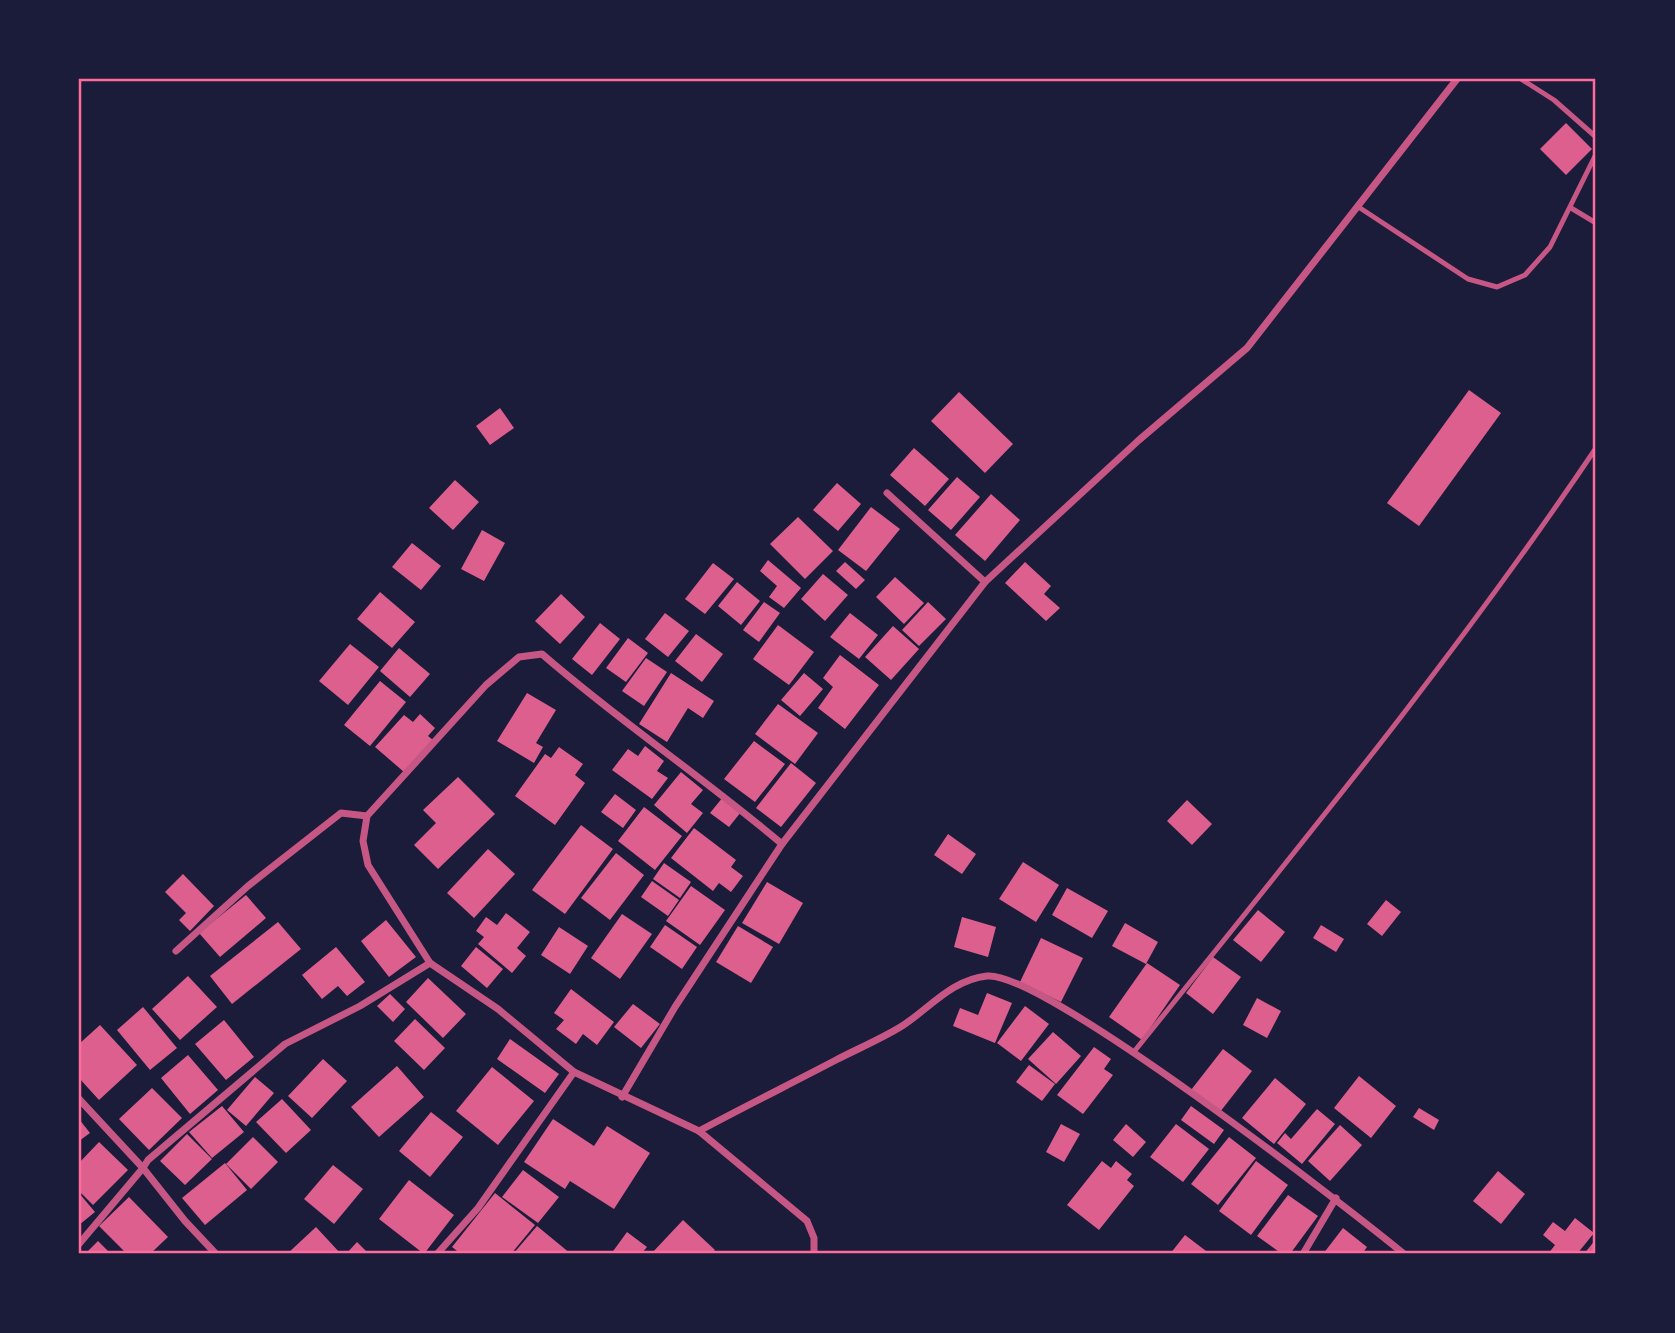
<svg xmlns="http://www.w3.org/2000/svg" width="1675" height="1333" viewBox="0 0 1675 1333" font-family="'Open Sans',sans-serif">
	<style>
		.building { fill: #dd5f8e }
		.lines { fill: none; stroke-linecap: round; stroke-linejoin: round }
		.service { stroke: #c65784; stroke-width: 5 }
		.minor { stroke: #c65784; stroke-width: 7 }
		.neatline { fill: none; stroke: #ff6b9d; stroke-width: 2.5 }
	</style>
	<rect width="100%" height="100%" fill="#1b1b3a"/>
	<g class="building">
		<path d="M1566,123L1592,149L1566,175L1540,149Z"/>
		<path d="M1469,390L1501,413L1419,526L1387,503Z"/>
		<path d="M959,392L1013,444L985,473L931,421Z"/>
		<path d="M500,408L514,428L490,445L476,426Z"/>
		<path d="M914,448L949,479L925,506L890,475Z"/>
		<path d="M957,477L980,497L951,530L928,510Z"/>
		<path d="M455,480L479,502L453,530L429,508Z"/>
		<path d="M837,483L861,504L838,531L813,510Z"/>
		<path d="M991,494L1020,520L985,561L955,535Z"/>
		<path d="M871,507L900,529L866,571L838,550Z"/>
		<path d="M798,517L833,551L805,579L770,544Z"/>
		<path d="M482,530L505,543L484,581L461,569Z"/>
		<path d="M412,543L441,566L421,590L392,567Z"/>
		<path d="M768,560L801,588L784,608L769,597L777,586L760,571Z"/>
		<path d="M845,562L865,580L856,589L836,571Z"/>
		<path d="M1025,562L1051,586L1044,594L1060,608L1046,621L1005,583Z"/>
		<path d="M713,563L734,579L705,614L685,599Z"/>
		<path d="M823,574L848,595L825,621L801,599Z"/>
		<path d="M895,577L924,603L904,624L876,597Z"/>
		<path d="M737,582L760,601L741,625L718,606Z"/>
		<path d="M380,592L415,622L392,648L357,619Z"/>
		<path d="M561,594L585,617L560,644L535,621Z"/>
		<path d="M764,602L780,613L759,642L743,630Z"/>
		<path d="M928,602L946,619L919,646L902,630Z"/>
		<path d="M665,613L689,631L668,657L645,639Z"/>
		<path d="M850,613L878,635L859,659L830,637Z"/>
		<path d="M600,623L620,639L592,675L572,659Z"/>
		<path d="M778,625L814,652L789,685L753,659Z"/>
		<path d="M893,626L919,649L891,680L865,657Z"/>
		<path d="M696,634L723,654L702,682L675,661Z"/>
		<path d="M628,638L648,653L626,682L606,668Z"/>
		<path d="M350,644L379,667L348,705L319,681Z"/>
		<path d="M399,648L430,674L410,697L380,671Z"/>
		<path d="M840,655L879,685L845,729L818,708L833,687L823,678Z"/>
		<path d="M646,658L667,672L644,706L622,691Z"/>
		<path d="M671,673L714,701L703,718L688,708L667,742L639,724Z"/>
		<path d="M804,673L823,689L800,716L781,700Z"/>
		<path d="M380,681L406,702L370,746L344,725Z"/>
		<path d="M527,693L556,710L536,743L543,747L534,763L497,741Z"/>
		<path d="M778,704L818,733L795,764L755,734Z"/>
		<path d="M420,714L435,728L428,736L433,740L404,772L375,747L404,715L413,722Z"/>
		<path d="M754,741L785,764L755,802L724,779Z"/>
		<path d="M645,746L664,761L657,771L668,778L652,799L612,770L628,749L638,756Z"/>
		<path d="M559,747L583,764L575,775L585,783L555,825L515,796L545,754L551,758Z"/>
		<path d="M791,763L816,783L781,827L756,808Z"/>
		<path d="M681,772L703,790L691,804L703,813L687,833L654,805Z"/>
		<path d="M458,777L495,814L438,869L414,845L436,823L423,810Z"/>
		<path d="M615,794L636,810L623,828L601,812Z"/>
		<path d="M723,797L741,812L729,827L710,813Z"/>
		<path d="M1187,800L1212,824L1192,845L1167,821Z"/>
		<path d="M644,807L682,836L655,870L618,841Z"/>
		<path d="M581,825L613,849L565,914L532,890Z"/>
		<path d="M694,828L736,860L731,867L743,876L731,892L719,883L713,891L671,858Z"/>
		<path d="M948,834L976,854L962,874L934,855Z"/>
		<path d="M488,849L515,874L474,918L447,893Z"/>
		<path d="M616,853L644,875L610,920L581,898Z"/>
		<path d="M1023,862L1059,885L1036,922L999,899Z"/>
		<path d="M664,863L691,882L680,898L653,879Z"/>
		<path d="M183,874L214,906L190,931L179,920L186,913L165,892Z"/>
		<path d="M652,881L679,900L668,916L641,897Z"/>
		<path d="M767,882L803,903L779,944L742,923Z"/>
		<path d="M691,886L725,910L700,945L666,921Z"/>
		<path d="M1067,888L1108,911L1092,938L1052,915Z"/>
		<path d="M246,895L266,918L220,957L199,933Z"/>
		<path d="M1386,900L1401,912L1382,936L1367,924Z"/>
		<path d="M1258,910L1285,932L1261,962L1233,940Z"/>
		<path d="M506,913L530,932L517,948L526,956L512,973L478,944L484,937L476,931L486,917L497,925Z"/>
		<path d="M622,914L652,934L620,979L591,958Z"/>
		<path d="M962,917L996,927L988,957L954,947Z"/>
		<path d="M386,920L416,957L389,977L361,941Z"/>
		<path d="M278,922L301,949L232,1004L210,976Z"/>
		<path d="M1125,923L1158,942L1146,964L1112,946Z"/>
		<path d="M665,925L697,947L682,969L650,947Z"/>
		<path d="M1321,925L1344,939L1336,952L1313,938Z"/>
		<path d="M738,926L773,947L751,983L716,962Z"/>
		<path d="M559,927L588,946L570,974L541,955Z"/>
		<path d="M1041,938L1083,958L1061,1002L1020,982Z"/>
		<path d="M336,947L365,982L347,996L338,986L322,999L302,975Z"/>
		<path d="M476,947L503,969L487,988L461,966Z"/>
		<path d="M1213,957L1241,977L1213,1014L1186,993Z"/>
		<path d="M1147,963L1180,985L1142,1040L1109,1017Z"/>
		<path d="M188,976L217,1007L180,1040L152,1009Z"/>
		<path d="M428,978L466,1014L443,1038L406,1002Z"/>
		<path d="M571,989L614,1022L597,1045L583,1034L576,1044L556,1029L564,1020L554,1013Z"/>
		<path d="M987,993L1012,1003L995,1043L953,1026L960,1008L978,1015Z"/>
		<path d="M390,994L405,1009L393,1022L377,1006Z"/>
		<path d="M1257,998L1281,1011L1267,1038L1243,1025Z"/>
		<path d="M633,1004L660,1024L641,1048L614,1027Z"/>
		<path d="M1025,1006L1049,1024L1021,1061L997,1043Z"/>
		<path d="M143,1007L177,1048L150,1070L117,1030Z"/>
		<path d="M415,1019L445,1048L424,1070L394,1041Z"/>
		<path d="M224,1020L254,1057L226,1080L195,1044Z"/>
		<path d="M100,1025L137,1065L99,1100L79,1078V1044Z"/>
		<path d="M1053,1032L1081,1056L1056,1084L1028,1059Z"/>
		<path d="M510,1039L559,1074L545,1093L497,1059Z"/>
		<path d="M1094,1047L1111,1059L1104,1069L1113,1075L1083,1114L1057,1095Z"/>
		<path d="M1223,1049L1252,1071L1220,1112L1191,1090Z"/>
		<path d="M188,1055L218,1090L190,1114L161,1078Z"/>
		<path d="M323,1059L347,1081L312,1118L288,1096Z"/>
		<path d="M1029,1065L1055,1084L1042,1101L1016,1082Z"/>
		<path d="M397,1066L424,1097L379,1137L351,1107Z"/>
		<path d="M492,1067L534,1101L498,1145L456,1111Z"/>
		<path d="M1359,1076L1396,1106L1371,1138L1334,1108Z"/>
		<path d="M255,1077L274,1093L246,1126L227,1110Z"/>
		<path d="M1275,1078L1306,1104L1274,1144L1242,1118Z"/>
		<path d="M152,1088L182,1118L149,1150L119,1119Z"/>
		<path d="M282,1099L311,1130L286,1153L256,1122Z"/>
		<path d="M222,1106L244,1132L212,1158L189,1132Z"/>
		<path d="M1191,1106L1224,1130L1214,1144L1181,1120Z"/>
		<path d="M1419,1108L1439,1120L1434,1130L1413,1117Z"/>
		<path d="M1317,1109L1335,1124L1302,1164L1277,1143L1285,1133L1291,1139Z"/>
		<path d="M431,1112L463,1137L430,1177L399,1151Z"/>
		<path d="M79,1119L90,1133L79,1141Z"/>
		<path d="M553,1119L594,1146L607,1126L650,1153L614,1209L570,1181L565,1189L524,1162Z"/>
		<path d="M1061,1124L1080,1134L1064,1162L1046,1152Z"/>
		<path d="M1126,1124L1146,1142L1133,1157L1113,1140Z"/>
		<path d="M1176,1124L1209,1149L1183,1182L1150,1157Z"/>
		<path d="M1340,1125L1362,1145L1330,1181L1308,1161Z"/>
		<path d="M187,1134L212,1159L185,1185L160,1161Z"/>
		<path d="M253,1137L278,1162L251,1189L226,1164Z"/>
		<path d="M1229,1137L1256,1158L1218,1205L1191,1184Z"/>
		<path d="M99,1142L128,1170L93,1205L79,1191V1163Z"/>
		<path d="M1102,1161L1111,1168L1116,1161L1132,1174L1127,1180L1134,1186L1099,1230L1067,1205Z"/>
		<path d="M1256,1161L1288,1185L1251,1235L1219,1211Z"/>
		<path d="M225,1163L247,1190L205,1225L182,1198Z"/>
		<path d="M333,1165L363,1189L334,1224L304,1199Z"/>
		<path d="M523,1170L559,1197L538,1223L502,1197Z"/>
		<path d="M1498,1171L1525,1194L1501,1224L1473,1201Z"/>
		<path d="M409,1180L454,1215L424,1254L379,1219Z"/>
		<path d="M79,1193L95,1212L79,1225Z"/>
		<path d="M495,1193L535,1225L511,1254H461L452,1247Z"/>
		<path d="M1288,1195L1318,1216L1290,1254H1282L1257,1236Z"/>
		<path d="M129,1197L168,1237L150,1254H127L99,1226Z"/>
		<path d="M1575,1218L1594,1233L1577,1254H1548L1555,1245L1543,1235L1553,1222L1565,1231Z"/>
		<path d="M683,1220L715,1250L711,1254H651Z"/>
		<path d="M537,1226L571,1254H513Z"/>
		<path d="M316,1227L341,1254H287Z"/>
		<path d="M1343,1228L1367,1247L1362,1254H1323Z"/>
		<path d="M627,1232L647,1247L641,1254H611Z"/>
		<path d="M1185,1235L1210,1254H1170Z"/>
		<path d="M1596,1239V1254H1584Z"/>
		<path d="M98,1241L111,1254H85Z"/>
		<path d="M357,1242L369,1254H346Z"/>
	</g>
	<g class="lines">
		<g class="service">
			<path d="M1521,79L1554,100L1596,137"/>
			<path d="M1357,206L1468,279L1497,287L1525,275L1550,247L1596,154"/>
			<path d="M1571,208L1596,223"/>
			<path d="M1133,1053C1292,855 1455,658 1596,448"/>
		</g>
		<g class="minor">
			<path d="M887,493L985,582"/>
			<path d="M782,844C704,778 619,721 542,654L519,657L486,685L367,816L363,841L368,865L430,963L498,1009L574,1072L699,1131L807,1221L814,1238V1254"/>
			<path d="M176,951L248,886L341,813L367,816"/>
			<path d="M622,1097L675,1007L782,844L985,582L1139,440L1247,348L1457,79"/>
			<path d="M79,1099L143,1168L79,1244"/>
			<path d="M699,1131C744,1107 790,1084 836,1060C857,1049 881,1039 902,1026C930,1008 951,980 987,976C1042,970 1348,1208 1404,1254"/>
			<path d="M216,1254L185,1221L143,1168L148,1160L285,1044L360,1006L430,963"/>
			<path d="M437,1254L478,1208L574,1072"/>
			<path d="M1303,1254L1336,1198"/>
		</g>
	</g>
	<rect width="1675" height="1333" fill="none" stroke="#1b1b3a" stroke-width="161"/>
	<rect x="80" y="80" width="1514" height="1172" class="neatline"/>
</svg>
